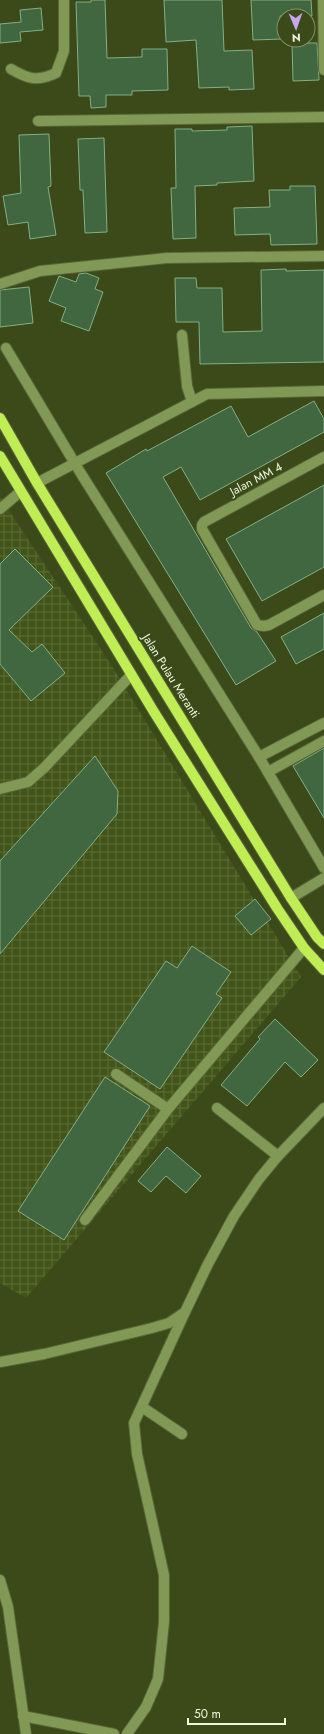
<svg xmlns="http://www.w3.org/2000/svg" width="324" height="1734" viewBox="0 0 324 1734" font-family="Jost,sans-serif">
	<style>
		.industrial { fill: url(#industrial-grid) }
		.building { fill: #406740; stroke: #85af84 }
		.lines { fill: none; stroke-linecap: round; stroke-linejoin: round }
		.minor-casing { stroke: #586638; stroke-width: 12 }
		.major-casing { stroke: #586638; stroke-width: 12 }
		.minor { stroke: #829955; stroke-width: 10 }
		.major { stroke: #c0ed54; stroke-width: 10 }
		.labels { text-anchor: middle; stroke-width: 4; stroke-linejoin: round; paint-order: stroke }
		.street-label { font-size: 12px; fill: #eef8dd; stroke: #3b4a18 }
	</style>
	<defs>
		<pattern id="industrial-grid" width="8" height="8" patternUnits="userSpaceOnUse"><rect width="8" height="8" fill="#425418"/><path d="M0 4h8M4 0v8" fill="none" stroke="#5e6d39"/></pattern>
	</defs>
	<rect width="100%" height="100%" fill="#3b4a18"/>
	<path class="industrial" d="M0,497L112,666L301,977L26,1298L0,1283Z"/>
	<g class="building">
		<path d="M91,0H105L107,58L142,57V49H167L168,90L132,91V95H106V107L91,108L90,96H79L76,2H91Z"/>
		<path d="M164,0H222L224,51L252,50L254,89L229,90V87L199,88L196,40L166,42Z"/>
		<path d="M251,0H311L312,16H280L282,39L253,40Z"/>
		<path d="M41,8L43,30L20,32L21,41L0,43V24L21,22L20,10Z"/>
		<path d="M292,43H317L319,80L293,81Z"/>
		<path d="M252,126L254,181L217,183V185L195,186L196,238L173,239L171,188H176L175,129H192V131L227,130V127Z"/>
		<path d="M49,134L51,186L48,187L56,235L30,239L28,222L8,225L3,196L21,193L19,135Z"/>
		<path d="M104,138L107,232L85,233L83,190H80L78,139Z"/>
		<path d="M290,186H315L317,244L271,245L270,234L235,235L234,208L270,207L269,190H290Z"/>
		<path d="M286,269V271L324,270V362L200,364L199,322H176L175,278H196L197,288H222L223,332L262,331L261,270Z"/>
		<path d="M86,273L99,278L95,289L103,292L89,331L61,321L66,308L49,301L59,276L76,282L79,274Z"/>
		<path d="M29,287L33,323L0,327V290Z"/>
		<path d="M314,401L324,419V432L200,500L181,467L163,477L251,628L257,632L276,661L236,685L106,473L146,449L147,451L231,406L248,437Z"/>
		<path d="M324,485V567L262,601L226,539Z"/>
		<path d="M15,549L53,587L9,630L32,652L42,644L65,673L31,701L0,664V564Z"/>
		<path d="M324,613V649L296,664L281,637Z"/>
		<path d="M324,748V818L293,766Z"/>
		<path d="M95,756L118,791L117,814L0,954V861Z"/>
		<path d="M255,899L271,919L251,935L235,916Z"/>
		<path d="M192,946L231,972L216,994L222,998L160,1089L104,1052L166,961L177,968Z"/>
		<path d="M275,1019L318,1060L301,1077L285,1062L247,1106L221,1085L260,1039L258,1037Z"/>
		<path d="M105,1077L150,1106L64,1240L18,1211Z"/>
		<path d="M167,1147L201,1176L186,1193L166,1176L151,1192L138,1181Z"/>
	</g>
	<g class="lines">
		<g class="minor-casing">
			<g id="minor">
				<path d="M323,0L324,70"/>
				<path d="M11,69C28,79 37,82 56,73L64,51V0"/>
				<path d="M38,121L324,117"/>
				<path d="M0,284L40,271L167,258L324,256"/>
				<path d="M182,335L187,386L192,402"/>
				<path d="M6,348L80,472L259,757"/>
				<path d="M324,457L204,522L202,525V529L257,625L264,626L269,625L324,595"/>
				<path d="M37,483L207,394L324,391"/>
				<path d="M0,509L20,492"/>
				<path d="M324,723L259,757L324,868"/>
				<path d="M268,772L324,741"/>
				<path d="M0,789L28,782L44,768L131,675"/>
				<path d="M291,898L324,878"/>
				<path d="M116,1074L168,1109"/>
				<path d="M217,1108L278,1156"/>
				<path d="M85,1220L168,1109L304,948"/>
				<path d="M0,1362L44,1354L152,1328L169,1323L185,1312L208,1264L234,1216L259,1179L278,1156L324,1108"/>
				<path d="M142,1407L182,1434"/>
				<path d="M0,1580L8,1607L26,1734"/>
				<path d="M23,1716L114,1734"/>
				<path d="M127,1734L146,1707L158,1679L164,1622V1575L137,1454L134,1423L185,1312"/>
			</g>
		</g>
		<g class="major-casing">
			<g id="major">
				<path d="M0,418L37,483L291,898L317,937L324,944"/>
				<path d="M0,456L154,712L277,908L304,948L324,970"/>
			</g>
		</g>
		<use href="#minor" class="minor"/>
		<use href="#major" class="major"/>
	</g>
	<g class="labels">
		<g class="street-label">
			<text transform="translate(256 479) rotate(-28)" y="4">Jalan MM 4</text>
			<text transform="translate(171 676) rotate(58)" y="4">Jalan Pulau Meranti</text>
		</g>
	</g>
	<g transform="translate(296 28) rotate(178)"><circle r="19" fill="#3b4a18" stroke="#839067"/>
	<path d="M0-3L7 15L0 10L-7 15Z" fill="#c7a6f0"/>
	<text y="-6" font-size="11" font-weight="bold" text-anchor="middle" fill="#eef8dd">N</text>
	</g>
	<path d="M188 1718v6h97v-6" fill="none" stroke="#eef8dd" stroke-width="2"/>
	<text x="194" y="1718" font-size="12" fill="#eef8dd" stroke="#3b4a18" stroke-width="3" paint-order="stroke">50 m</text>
</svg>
